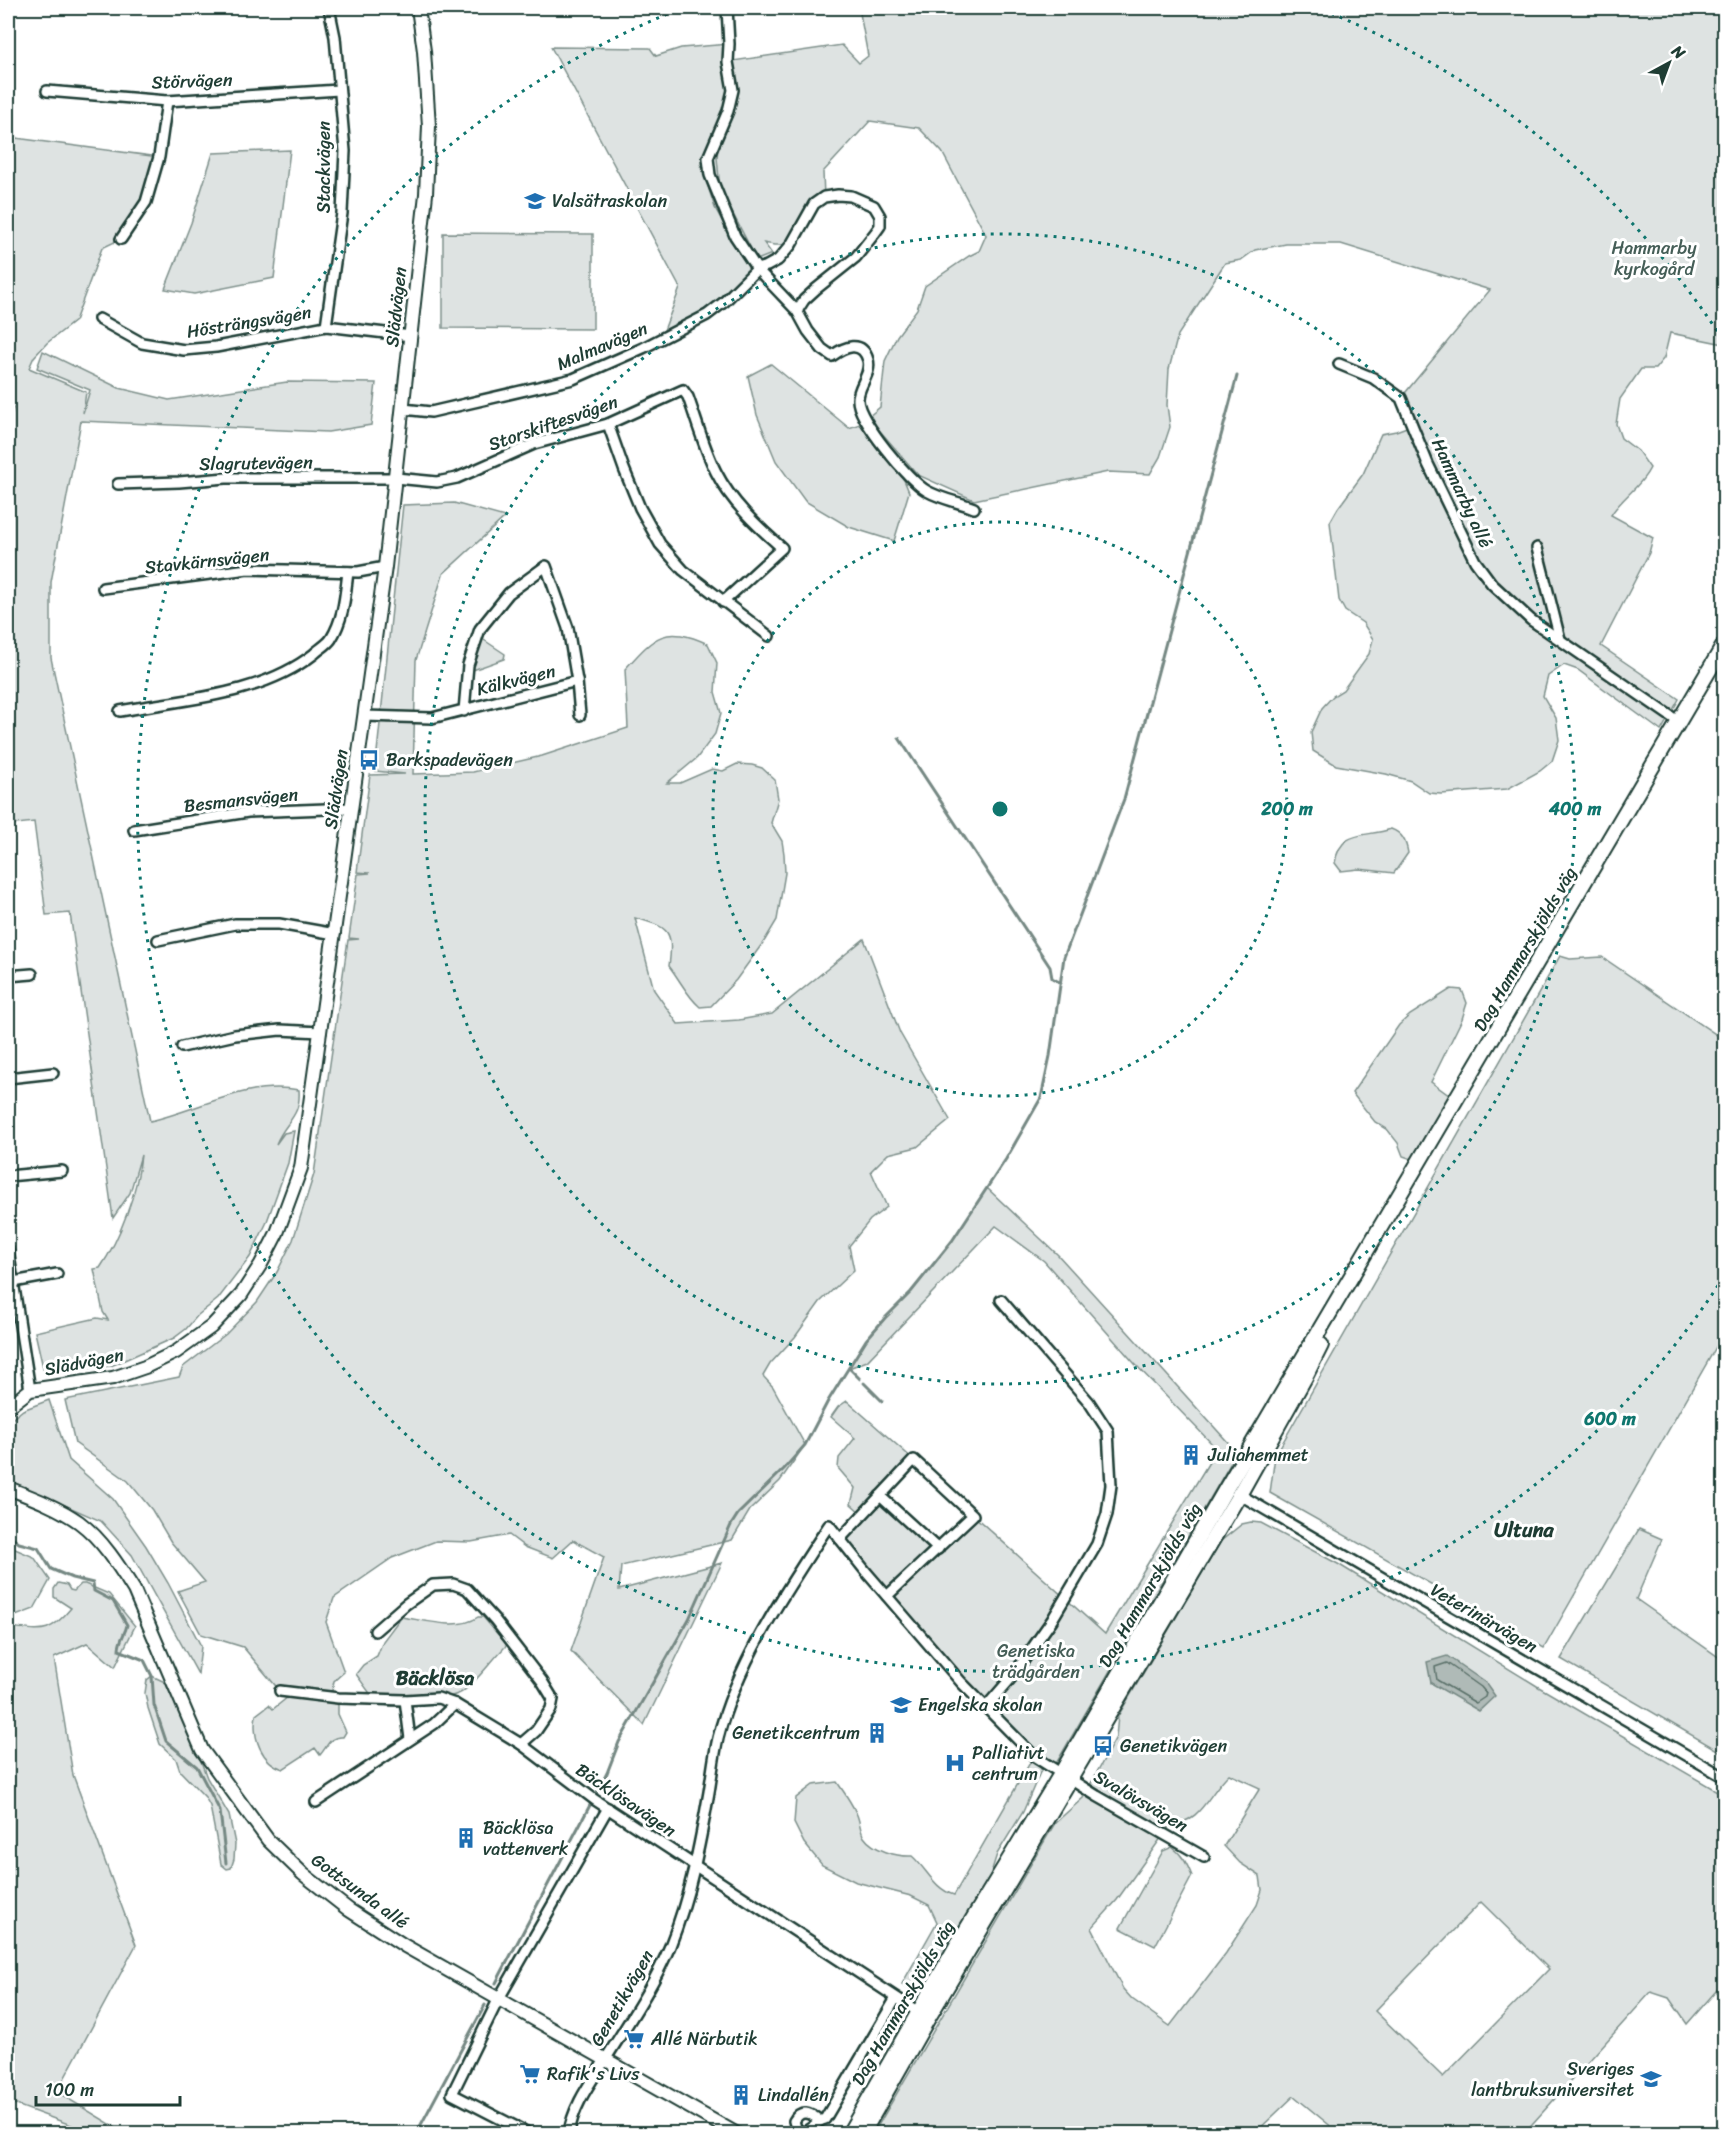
<svg xmlns="http://www.w3.org/2000/svg" width="1732" height="2141" viewBox="0 0 1732 2141" font-family="Sriracha,sans-serif">
	<style>
		.green { fill: #dee3e2; stroke: #7e908b; stroke-width: 1.5; fill-rule: evenodd }
		.water { fill: #afbab7; stroke: #758883; stroke-width: 1.5 }
		.lines { fill: none; stroke-linecap: round; stroke-linejoin: round }
		.shore { stroke: #596f68; stroke-width: 1.5 }
		.stream { stroke: #758883; stroke-width: 3 }
		.minor-casing { stroke: #1f3d34; stroke-width: 14 }
		.tertiary-casing { stroke: #1f3d34; stroke-width: 16 }
		.secondary-casing { stroke: #1f3d34; stroke-width: 18 }
		.minor { stroke: #fff; stroke-width: 9 }
		.tertiary { stroke: #fff; stroke-width: 12 }
		.secondary { stroke: #fff; stroke-width: 14 }
		.ring { fill: none; stroke: #0f766e; stroke-width: 3; stroke-dasharray: 3 6 }
		.labels { text-anchor: middle; stroke-width: 6; stroke-linejoin: round; paint-order: stroke }
		.street-label { font-size: 18px; fill: #1f3d34; stroke: #fff }
		.poi-label { font-size: 18px; fill: #1f3d34; stroke: #fff; text-anchor: start }
		.park-label { font-size: 18px; fill: #455e57; stroke: #fff }
		.neighbourhood-label { font-size: 20px; font-weight: bold; fill: #1f3d34; stroke: #fff }
		.centre { fill: #0f766e; stroke: #fff; stroke-width: 3 }
		.ring-label { font-size: 18px; text-anchor: middle; font-weight: bold; fill: #0f766e; stroke: #fff; stroke-width: 6; stroke-linejoin: round; paint-order: stroke }
	</style>
	<rect width="100%" height="100%" fill="#fff"/>
	<filter id="ink" filterUnits="userSpaceOnUse"><feTurbulence type="fractalNoise" baseFrequency=".0167" numOctaves="2"/><feDisplacementMap in="SourceGraphic" scale="12" xChannelSelector="R" yChannelSelector="G"/><feConvolveMatrix kernelMatrix="1 2 1 2 8 2 1 2 1" color-interpolation-filters="sRGB"/></filter>
	<g filter="url(#ink)">
		<g class="green">
			<path d="M859,8H1724V344L1670,333L1664,358L1655,369H1641L1620,399L1616,424L1621,438L1638,451L1650,468C1641,487 1622,497 1611,515L1653,538L1649,553L1601,646L1679,699L1661,731L1578,670L1564,665L1548,676L1543,696L1556,718L1559,740L1552,761L1540,771L1507,789L1441,794L1429,793L1411,781L1386,774L1336,765L1313,751L1311,732L1322,708L1333,696L1343,690L1369,654L1373,639L1363,623L1345,611L1339,600L1330,522L1338,508L1363,474L1381,434L1396,431L1412,425L1401,398L1490,290L1341,244H1286L1255,250L1241,260L1225,263L1178,335L1169,369L1167,405L1170,427L1160,457L1150,474L1108,472L974,500L918,475L868,417L880,407L885,361L897,336L917,309L925,286L969,256L979,251L986,235L942,152L919,128L870,121L823,172L824,197L791,245H774L764,243L772,254L757,260L720,189L717,158L719,135L708,160L701,165L715,208L749,269L709,308L663,333L680,288L551,47L650,48L656,56L681,48L729,44L733,61L842,45L859,63L868,56Z"/>
			<path d="M8,137L159,157L146,202L121,239L102,248L75,321L47,343L34,357L29,368L86,392L83,413L90,390L37,368L43,351L119,388L169,400L287,382L376,383L371,425L328,432L81,421L51,582V658L150,1121C200,1110 246,1080 299,1090C301,1118 285,1121 276,1144L284,1133L294,1131L288,1163L266,1224L250,1257L218,1299L198,1315L186,1329L174,1338L111,1366L44,1372L35,1332L97,1318L108,1320L103,1312L94,1269L100,1268C120,1239 138,1190 141,1155L130,1193L113,1218L70,913L46,915L34,822L8,825V427L13,408L8,405Z"/>
			<path d="M290,150L274,278L194,294L165,289L191,223L213,153Z"/>
			<path d="M443,233L593,234V329L443,328Z"/>
			<path d="M771,364L849,428L860,424L904,480L909,492L894,541L849,527L805,501L776,461L757,415L748,376Z"/>
			<path d="M454,503L505,517L443,574L416,660L413,774L473,772L542,756L628,728L625,669C654,637 664,624 708,644L717,663L715,692L721,713L715,734L697,758L667,783H680L712,769L723,771L737,764L752,765L762,768L775,780L778,799L771,823L782,841L784,854L785,873L777,920L765,940L736,980L711,1006L700,1007C687,996 680,980 669,966C674,929 668,927 635,918L654,990L678,1024L739,1020L772,1014L864,939L900,1033L950,1120L917,1147L888,1154L871,1171L887,1207L870,1220L849,1246L854,1270L820,1302L795,1337L770,1364L763,1376L773,1387L805,1445L780,1481L750,1510L732,1540L621,1566L619,1590L722,1563L644,1725L571,1651L604,1557L573,1540L553,1558L525,1547L509,1535L471,1542L436,1541L392,1558L334,1598L326,1622L344,1672L334,1681L331,1695L338,1698V1714L346,1732L343,1737C329,1736 328,1746 320,1755L315,1748L283,1769C261,1762 252,1737 256,1715L269,1705L273,1709L293,1693L280,1691L243,1647L201,1634L178,1591L205,1582L171,1542L152,1510L128,1481L75,1443L65,1400L179,1377L183,1367L226,1334L257,1302L277,1272L293,1240L314,1174L348,940L359,939L349,938L358,874L370,873L357,872L370,775L405,774L375,771L403,505Z"/>
			<path d="M481,638L505,654L504,659L470,671Z"/>
			<path d="M1391,829C1402,833 1406,841 1408,853L1394,873L1359,869L1341,871L1335,863C1340,829 1364,838 1391,829Z"/>
			<path d="M1560,956L1570,959L1602,957L1724,1040V1333L1544,1648L1270,1493L1275,1456Z"/>
			<path d="M1451,989L1462,990L1467,1003L1462,1019L1431,1082L1450,1096L1430,1134L1412,1159L1403,1156L1398,1143L1387,1129L1375,1122L1352,1093L1399,1025L1410,1015Z"/>
			<path d="M987,1188L1058,1255L1235,1450L1232,1461L1057,1762L1044,1763L1023,1812L997,1854L990,1876L919,1995L902,1984L937,1922L929,1905L911,1896L856,1882L822,1865L804,1843L794,1823L796,1798L813,1785L837,1782C844,1792 852,1803 857,1815C860,1822 860,1831 864,1837C873,1850 897,1857 912,1856C927,1869 934,1889 954,1895L1031,1761L1035,1757L961,1682L840,1539L862,1514L851,1504L855,1488L838,1468L839,1458L855,1438L831,1417L838,1407L847,1401L914,1460L880,1496L938,1549L973,1515L1105,1634L1217,1449L1135,1364L1044,1261L996,1226L867,1361L849,1368L866,1340L885,1318L911,1292L952,1241Z"/>
			<path d="M49,1400L69,1460L113,1499L146,1546L168,1583L201,1646L198,1674L132,1555L101,1521L8,1480V1422L23,1410Z"/>
			<path d="M1251,1522L1261,1523L1338,1564L1537,1686L1724,1795V1982L1687,2024L1669,1998L1651,1992L1524,2133H1339L1294,2096L1255,2133L873,2134L1055,1823L1083,1798L1116,1737L1118,1716L1221,1541L1242,1524ZM1229,1774L1260,1788L1224,1846L1240,1863L1260,1876L1262,1890L1257,1905L1226,1953L1170,2026L1132,1999L1123,1989L1092,1928L1117,1900L1171,1824C1201,1824 1209,1792 1229,1774ZM1481,1902L1549,1969L1443,2077L1375,2011Z"/>
			<path d="M1639,1529L1662,1539L1636,1599L1724,1661V1754L1561,1659Z"/>
			<path d="M8,1546L34,1557L50,1580L34,1609L8,1619Z"/>
			<path d="M58,1583L67,1585L70,1590L74,1591L81,1584H85L109,1594L135,1626L115,1667L87,1643L54,1658L73,1775L136,1945L57,2092L115,2127L117,2133H93L8,2102V1627C41,1630 48,1636 71,1608L54,1597V1589Z"/>
			<path d="M401,1617C424,1620 459,1631 478,1617H483L507,1645C494,1657 476,1683 462,1692C449,1699 398,1709 384,1705C373,1701 363,1683 356,1674L363,1665L377,1656L383,1641Z"/>
			<path d="M152,1676L165,1682L198,1753L207,1778L229,1815L235,1844L234,1859L231,1868L227,1869L221,1864L210,1806L205,1797L180,1771L176,1759L160,1744L148,1708L145,1693L147,1680Z"/>
			<path d="M1172,1847C1183,1855 1187,1864 1192,1876L1155,1946L1120,1928L1163,1851Z"/>
		</g>
		<path class="water" d="M1447,1656L1486,1683L1495,1696L1479,1711L1431,1683L1427,1662Z"/>
		<g class="lines">
			<path class="shore" d="M1447,1663L1481,1687L1486,1693L1485,1697L1476,1703L1437,1680L1435,1667Z"/>
			<g class="stream">
				<path d="M899,738L1050,967L1052,978L1061,983"/>
				<path d="M849,1368L860,1379"/>
				<path d="M864,1383L882,1401"/>
				<path d="M10,1528L12,1538L19,1543L38,1548L51,1569L72,1578L93,1583L94,1591L113,1601L127,1625C125,1635 119,1640 119,1650L144,1660L152,1676L154,1705L166,1741L197,1767L220,1811L226,1863"/>
				<path d="M496,1983L607,1773L619,1742L689,1619L731,1525L738,1514L784,1469L805,1445L828,1401L866,1340L885,1318L911,1292L952,1241L1006,1159L1041,1098L1050,1056L1064,957L1124,799L1237,376"/>
				<path d="M416,2134L485,2005"/>
			</g>
			<g class="minor-casing">
				<g id="minor">
					<path d="M727,8L729,44L728,62L733,90L728,111L708,158L710,175L735,236L757,269L797,311L808,331L822,349L832,356C844,347 862,339 868,360C872,374 857,387 858,400C858,420 909,481 927,491C941,499 959,502 974,508"/>
					<path d="M47,91L167,101L339,90"/>
					<path d="M121,239L146,202L159,157L167,101"/>
					<path d="M99,319L142,343L184,350L216,347L326,326L411,336"/>
					<path d="M326,326L342,213L345,151L335,37L329,8"/>
					<path d="M1339,364L1373,378L1401,398L1428,464L1475,561L1492,584L1531,620L1679,722"/>
					<path d="M403,409L431,412L573,379L643,348L707,315L724,302L757,269L767,266L778,260L791,245L814,204L824,197L838,195L851,196L874,206L880,216V226L875,233L856,257L816,289L804,300L797,311"/>
					<path d="M608,424L624,469L640,508L660,544L683,570L769,636"/>
					<path d="M118,484L179,482L226,478H396L437,482L457,478L534,444L608,424L683,390L688,397C697,422 704,448 716,472C731,502 757,526 782,548L723,602"/>
					<path d="M1537,548L1560,639"/>
					<path d="M103,588L248,569L358,572L385,567"/>
					<path d="M577,681L580,715"/>
					<path d="M120,711C185,699 260,696 314,654C319,649 327,645 331,639C344,618 345,596 348,572"/>
					<path d="M364,716L432,718L577,681L568,628L546,566L509,593L480,629L468,665L464,711"/>
					<path d="M134,830L248,812L352,808"/>
					<path d="M158,940L235,924H279L335,934"/>
					<path d="M8,976L32,974"/>
					<path d="M182,1047L235,1035L280,1030L321,1032"/>
					<path d="M8,1078L53,1073"/>
					<path d="M8,1176L62,1171"/>
					<path d="M8,1249L30,1390"/>
					<path d="M8,1283L57,1274"/>
					<path d="M1237,1493L1724,1777"/>
					<path d="M880,1496L938,1549"/>
					<path d="M840,1539L914,1460L973,1515L887,1596"/>
					<path d="M375,1631L406,1604L433,1585L453,1584L467,1589L495,1620L542,1681L553,1699L551,1709L536,1731L521,1744"/>
					<path d="M280,1691L338,1698L405,1700L438,1698L455,1704L521,1744L595,1800L923,2015"/>
					<path d="M405,1700L410,1739"/>
					<path d="M986,1707L1012,1677L1052,1620L1097,1544L1107,1514L1111,1485L1108,1431L1089,1402L1001,1300"/>
					<path d="M316,1802L434,1724L455,1704"/>
					<path d="M819,2120C810,2113 801,2108 794,2121L796,2128L801,2132C812,2132 815,2121 825,2119L896,1998"/>
					<path d="M530,2134L452,2094L498,2000L608,1808"/>
					<path d="M569,2134C572,2107 591,2082 605,2060C628,2023 653,1987 670,1946C690,1896 700,1844 709,1792C712,1774 714,1755 718,1738C737,1662 787,1589 829,1525L867,1573L961,1682L1035,1757L1097,1796L1204,1857"/>
				</g>
			</g>
			<g class="tertiary-casing">
				<g id="tertiary">
					<path d="M8,1407L30,1390L113,1378L145,1367L176,1352L211,1327L241,1295L261,1264L277,1233L301,1168L385,567L426,194L429,126L424,51L418,8"/>
					<path d="M8,1488C31,1497 58,1507 79,1522C102,1539 119,1566 134,1590L202,1750L268,1840L303,1874L349,1910L405,1946L737,2134"/>
				</g>
			</g>
			<g class="secondary-casing">
				<g id="secondary">
					<path d="M849,2134L956,1947L1061,1774L1227,1487L1724,645"/>
					<path d="M862,2134L928,2018L1239,1495L1305,1377L1321,1345"/>
				</g>
			</g>
			<use href="#minor" class="minor"/>
			<use href="#tertiary" class="tertiary"/>
			<use href="#secondary" class="secondary"/>
		</g>
	</g>
	<g class="ring">
		<circle cx="1000" cy="809" r="287"/>
		<circle cx="1000" cy="809" r="575"/>
		<path d="M1723 1278A862 862 0 1 1 677 10M1323 10A862 862 0 0 1 1723 340"/>
	</g>
	<defs>
		<g id="school-bare" transform="scale(1.62)"><path d="M0-5L7-2L0 1L-7-2ZM-4 1L0 2.5L4 1V4Q0 6-4 4Z" fill="#1f6fb2" stroke="#fff" stroke-width="2.5" paint-order="stroke"/></g>
		<g id="bus-bare" transform="scale(1.62)"><path d="M-5-6H5V4H4V6H2V4H-2V6H-4V4H-5ZM-3.5-4V0h7V-4ZM-3.5 1.2v1.5H-2V1.2ZM2 1.2v1.5H3.5V1.2Z" fill="#1f6fb2" stroke="#fff" stroke-width="2.5" paint-order="stroke"/></g>
		<g id="building-bare" transform="scale(1.62)"><path d="M-4-6H4V6H1V3H-1V6H-4ZM-2.5-4.3h1.7v1.8h-1.7ZM.8-4.3h1.7v1.8H.8ZM-2.5-1h1.7V.8h-1.7ZM.8-1h1.7V.8H.8Z" fill="#1f6fb2" stroke="#fff" stroke-width="2.5" paint-order="stroke"/></g>
		<g id="hospital-bare" transform="scale(1.62)"><path d="M-5-5h3v3.5h4V-5h3V5h-3V1.5h-4V5h-3Z" fill="#1f6fb2" stroke="#fff" stroke-width="2.5" paint-order="stroke"/></g>
		<g id="supermarket-bare" transform="scale(1.62)"><path d="M-6-5.5h2.5l.6 2H6L4.5 2H-2.5L-4.4-4H-6ZM-1.5 3.2a1.3 1.3 0 1 0 .1 0ZM3 3.2a1.3 1.3 0 1 0 .1 0Z" fill="#1f6fb2" stroke="#fff" stroke-width="2.5" paint-order="stroke"/></g>
		<g id="university-bare" transform="scale(1.62)"><path d="M0-5L7-2L0 1L-7-2ZM-4 1L0 2.5L4 1V4Q0 6-4 4Z" fill="#1f6fb2" stroke="#fff" stroke-width="2.5" paint-order="stroke"/></g>
	</defs>
	<g fill-rule="evenodd">
		<use href="#school-bare" x="535" y="201"/>
		<use href="#bus-bare" x="369" y="760"/>
		<use href="#building-bare" x="1191" y="1455"/>
		<use href="#school-bare" x="901" y="1705"/>
		<use href="#building-bare" x="877" y="1733"/>
		<use href="#bus-bare" x="1103" y="1746"/>
		<use href="#hospital-bare" x="955" y="1763"/>
		<use href="#building-bare" x="466" y="1838"/>
		<use href="#supermarket-bare" x="634" y="2039"/>
		<use href="#supermarket-bare" x="530" y="2074"/>
		<use href="#university-bare" x="1651" y="2079"/>
		<use href="#building-bare" x="741" y="2095"/>
	</g>
	<g class="labels">
		<g class="street-label">
			<text transform="translate(192 81) rotate(-2)" y="6">Störvägen</text>
			<text transform="translate(324 167) rotate(-90)" y="6">Stackvägen</text>
			<text transform="translate(396 307) rotate(-84)" y="6">Slädvägen</text>
			<text transform="translate(249 322) rotate(-9)" y="6">Hösträngsvägen</text>
			<text transform="translate(602 346) rotate(-23)" y="6">Malmavägen</text>
			<text transform="translate(553 423) rotate(-19)" y="6">Storskiftesvägen</text>
			<text transform="translate(256 463) rotate(-1)" y="6">Slagrutevägen</text>
			<text transform="translate(1462 493) rotate(65)" y="6">Hammarby allé</text>
			<text transform="translate(207 561) rotate(-6)" y="6">Stavkärnsvägen</text>
			<text transform="translate(516 680) rotate(-14)" y="6">Kälkvägen</text>
			<text transform="translate(336 789) rotate(-82)" y="6">Slädvägen</text>
			<text transform="translate(241 800) rotate(-6)" y="6">Besmansvägen</text>
			<text transform="translate(1525 949) rotate(-60)" y="6">Dag Hammarskjölds väg</text>
			<text transform="translate(84 1362) rotate(-11)" y="6">Slädvägen</text>
			<text transform="translate(1150 1585) rotate(-60)" y="6">Dag Hammarskjölds väg</text>
			<text transform="translate(1484 1618) rotate(30)" y="6">Veterinärvägen</text>
			<text transform="translate(626 1800) rotate(34)" y="6">Bäcklösavägen</text>
			<text transform="translate(1141 1801) rotate(30)" y="6">Svalövsvägen</text>
			<text transform="translate(360 1891) rotate(36)" y="6">Gottsunda allé</text>
			<text transform="translate(622 1998) rotate(-60)" y="6">Genetikvägen</text>
			<text transform="translate(903 2003) rotate(-60)" y="6">Dag Hammarskjölds väg</text>
		</g>
		<g class="poi-label">
			<text x="552" y="207">Valsätraskolan</text>
			<text x="386" y="766">Barkspadevägen</text>
			<text x="1208" y="1461">Juliahemmet</text>
			<text x="918" y="1711">Engelska skolan</text>
			<text x="860" y="1739" text-anchor="end">Genetikcentrum</text>
			<text x="1120" y="1752">Genetikvägen</text>
			<text x="972" y="1759">Palliativt<tspan x="972" dy="21">centrum</tspan></text>
			<text x="483" y="1834">Bäcklösa<tspan x="483" dy="21">vattenverk</tspan></text>
			<text x="651" y="2045">Allé Närbutik</text>
			<text x="1634" y="2075" text-anchor="end">Sveriges<tspan x="1634" dy="21">lantbruksuniversitet</tspan></text>
			<text x="547" y="2080">Rafik's Livs</text>
			<text x="758" y="2101">Lindallén</text>
		</g>
		<g class="park-label">
			<text x="1654" y="254">Hammarby<tspan x="1654" dy="21">kyrkogård</tspan></text>
			<text x="1036" y="1657">Genetiska<tspan x="1036" dy="21">trädgården</tspan></text>
		</g>
		<g class="neighbourhood-label">
			<text x="1524" y="1537">Ultuna</text>
			<text x="435" y="1685">Bäcklösa</text>
		</g>
	</g>
	<circle cx="1000" cy="809" r="9" class="centre"/>
	<g class="ring-label">
		<text x="1287" y="815">200 m</text>
		<text x="1575" y="815">400 m</text>
		<text x="1610" y="1425">600 m</text>
	</g>
	<rect width="1732" height="2141" fill="none" stroke="#fff" stroke-width="30"/>
	<rect x="15" y="15" width="1702" height="2111" fill="none" stroke="#1f3d34" stroke-width="2" filter="url(#ink)"/>
	<g transform="translate(1669 63) rotate(41)" stroke="#ffffff" stroke-width="4.5" paint-order="stroke">
	<path d="M0-4.5L10 22L0 15L-10 22Z" fill="#1f3d34"/>
	<text y="-9" font-size="16" font-weight="bold" text-anchor="middle" fill="#1f3d34">N</text>
	</g>
	<path d="M36 2096v9h144v-9" fill="none" stroke="#1f3d34" stroke-width="3"/>
	<text x="45" y="2096" font-size="18" fill="#1f3d34" stroke="#ffffff" stroke-width="4.5" paint-order="stroke">100 m</text>
</svg>
